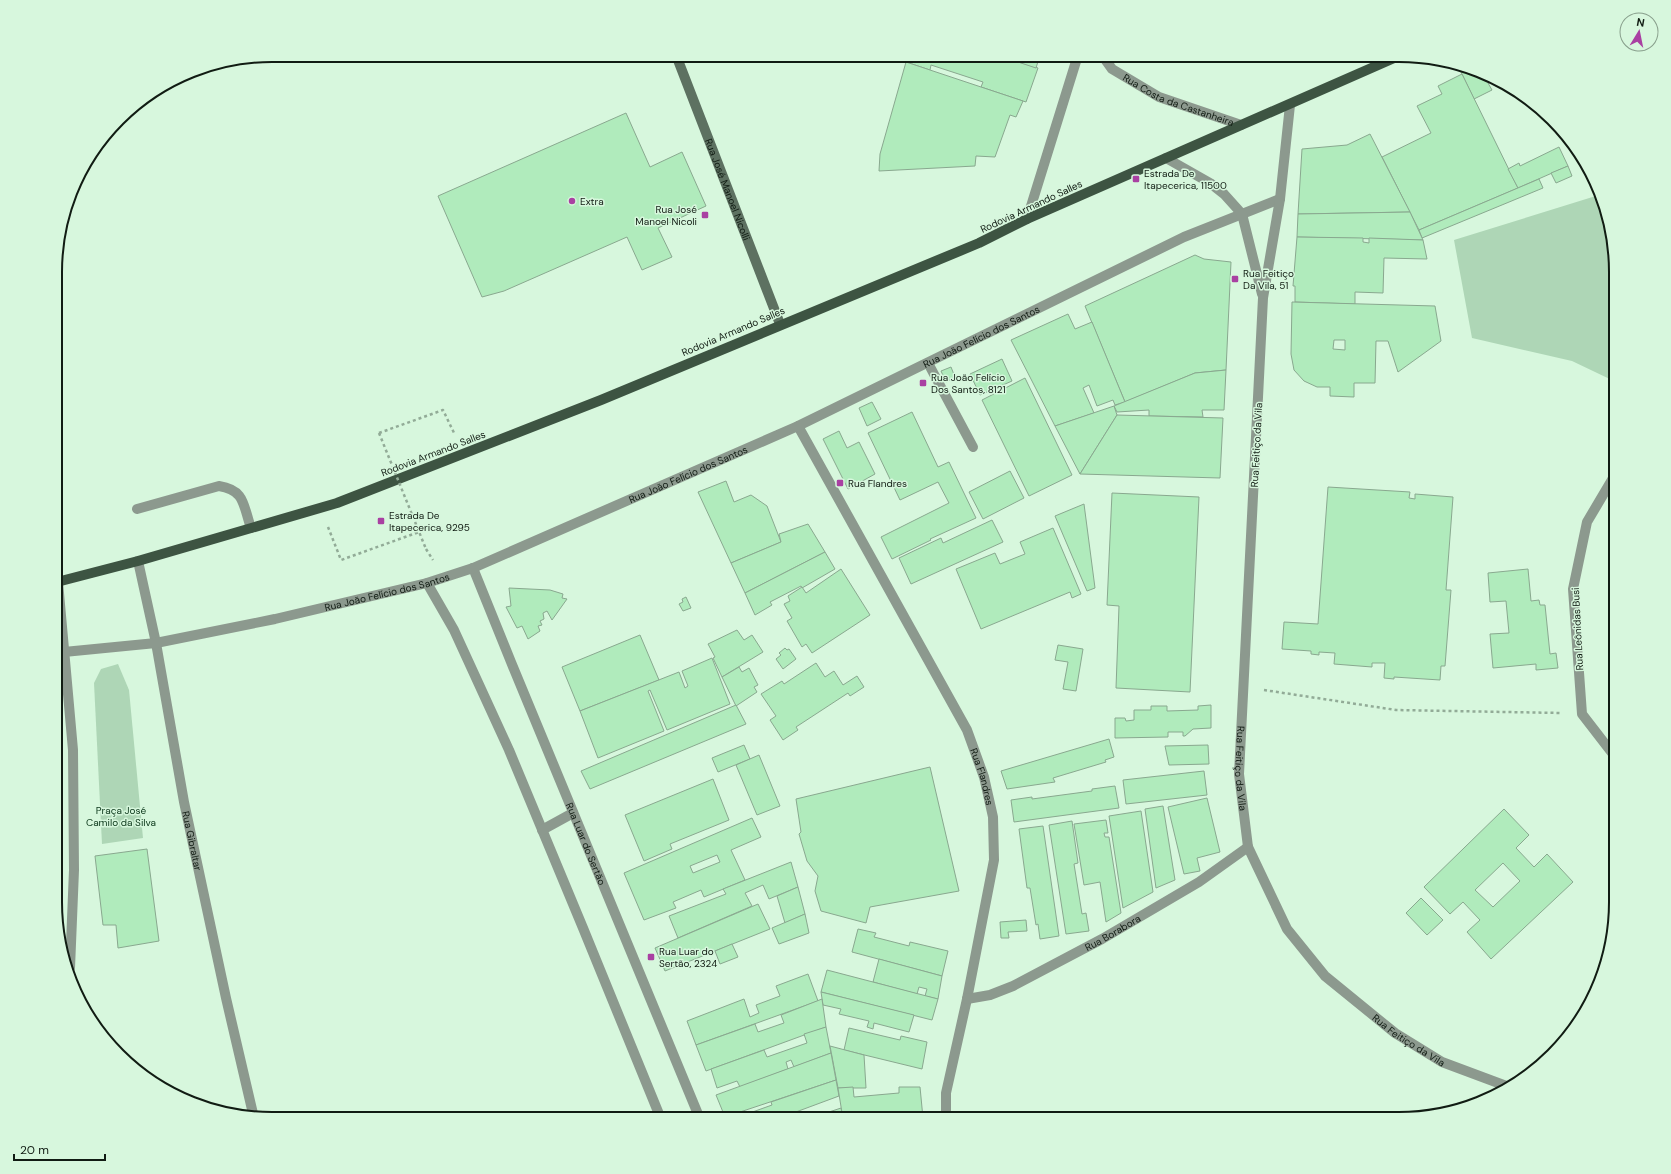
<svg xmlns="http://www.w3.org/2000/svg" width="1671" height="1174" viewBox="0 0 1671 1174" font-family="'DM Sans',sans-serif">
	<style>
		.green { fill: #aed6b6 }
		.building { fill: #b0ebbc; stroke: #89a88f; fill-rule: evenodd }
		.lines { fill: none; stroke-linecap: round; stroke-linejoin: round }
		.path { stroke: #92ab97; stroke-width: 2.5; stroke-dasharray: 3 3; stroke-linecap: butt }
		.service { stroke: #8c998e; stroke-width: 10 }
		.minor { stroke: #8c998e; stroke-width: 10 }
		.tertiary { stroke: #8c998e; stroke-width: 10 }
		.secondary { stroke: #5d7161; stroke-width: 10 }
		.primary { stroke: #3d5442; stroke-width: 10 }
		.path-bridge { stroke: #92ab97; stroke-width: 2.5; stroke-dasharray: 3 3; stroke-linecap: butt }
		.poi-dot { fill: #a940a2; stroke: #d7f7dd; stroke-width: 1.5 }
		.labels { text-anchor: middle; stroke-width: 3; stroke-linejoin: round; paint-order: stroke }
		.street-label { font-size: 10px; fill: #111c13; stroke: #d7f7dd }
		.poi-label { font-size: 10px; fill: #111c13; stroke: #d7f7dd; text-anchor: start }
		.park-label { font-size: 10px; fill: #083417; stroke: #d7f7dd }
		.rim { fill: none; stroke: #111c13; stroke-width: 2 }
	</style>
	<rect width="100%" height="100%" fill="#d7f7dd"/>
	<g class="green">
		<path d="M1599,195L1616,258V382L1572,361L1472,338L1454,240Z"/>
		<path d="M118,664L129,690L143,838L102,844L94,683L101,669Z"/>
	</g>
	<g class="building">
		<path d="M908,55H997L1038,68L1026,102L981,87L983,82L931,65L930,70L906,62Z"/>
		<path d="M997,55H1040L1036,68Z"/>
		<path d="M906,62L1023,101L1016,117L1010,115L995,157L976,156L975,166L879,171L880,154Z"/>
		<path d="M1467,66L1494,80L1488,83L1492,90L1474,99L1460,70Z"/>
		<path d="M1462,74L1518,188L1419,230L1382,157L1431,133L1417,106L1442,94L1438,86Z"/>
		<path d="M626,113L650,167L682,152L706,206L658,228L672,257L642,270L627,237L504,291L482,297L438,196Z"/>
		<path d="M1370,134L1410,212L1298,214L1302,149L1347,145Z"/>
		<path d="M1559,147L1568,166L1518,188L1508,169L1519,163L1520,166Z"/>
		<path d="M1568,166L1572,176L1556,183L1551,173Z"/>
		<path d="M1539,179L1543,188L1422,238L1419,230Z"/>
		<path d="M1410,212L1423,240L1297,237L1298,214Z"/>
		<path d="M1297,237L1363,238V242L1369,243V238L1423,240L1427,259L1384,258L1383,293L1355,292V304L1295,302V286H1293Z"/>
		<path d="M1195,255L1204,259L1231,262L1226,370L1195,373L1125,402L1085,306Z"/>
		<path d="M1292,302L1435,306L1441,341L1398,372L1388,341H1376L1375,383H1354V397L1330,396V387H1317L1304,381L1294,370L1291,354ZM1334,340H1345V350L1333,349Z"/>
		<path d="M1068,314L1075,329L1092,322L1125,402L1115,405L1113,400L1097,406L1089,385L1083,388L1094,413L1055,426L1011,340Z"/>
		<path d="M1002,359L1012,381L980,395L970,374Z"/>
		<path d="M951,367L955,377L946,382L941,371Z"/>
		<path d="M1226,370L1224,410H1202L1203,417L1149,416V410L1117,412L1114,406L1195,373Z"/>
		<path d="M1025,378L1072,475L1029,496L982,400Z"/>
		<path d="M872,402L881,419L867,426L859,408Z"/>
		<path d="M1114,406L1117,415L1080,474L1055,426Z"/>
		<path d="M912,412L938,467L949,462L976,518L930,539L931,540L892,559L881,537L949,503L938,482L900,500L868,433Z"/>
		<path d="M1117,415L1223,418L1220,478L1080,474Z"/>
		<path d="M839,431L847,448L859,442L875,474L848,489L823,439Z"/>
		<path d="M1010,471L1024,498L983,519L969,492Z"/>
		<path d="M726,481L734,502L751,495L767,506L781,542L731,563L698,492Z"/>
		<path d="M1328,487L1410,492L1409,498L1415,499V494L1453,497L1446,590H1451L1445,666H1441L1440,680L1394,677V679L1384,678L1385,663H1372V667L1334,664L1335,653L1319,652V655L1311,654V651L1282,649L1284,622L1318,624Z"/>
		<path d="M1112,493L1199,497L1190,692L1116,688L1119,606L1107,605Z"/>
		<path d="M1084,504L1095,588L1087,591L1055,516Z"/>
		<path d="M992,520L1003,542L911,584L899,558L941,538L943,543Z"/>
		<path d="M808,524L825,552L745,593L731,563L781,542L779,534Z"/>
		<path d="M1053,528L1081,594L1072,598L1070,592L981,629L956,569L995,553L1000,564L1025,554L1020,542Z"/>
		<path d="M825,552L835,569L802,588L801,586L770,602L772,605L755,615L745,593Z"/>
		<path d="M841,569L870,615L812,653L806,644L802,647L787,621L792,618L784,604L790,601L788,596L802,587L806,593Z"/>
		<path d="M1528,569L1531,601L1539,600L1540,605H1545L1550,654L1556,653L1558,668L1536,670V664L1493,668L1490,634L1509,633L1506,601L1490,602L1488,573Z"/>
		<path d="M509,588L550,590L563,594L562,598L567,599L552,620L547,611L543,613L544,619L540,621L542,625L538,626L540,631L528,639L522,626L517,628L506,607L511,606Z"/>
		<path d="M686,597L691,608L683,611L679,604L683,602L682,599Z"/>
		<path d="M737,630L744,640L752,635L763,652L722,677L713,658L715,657L708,644Z"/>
		<path d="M640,635L659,680L580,711L562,667Z"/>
		<path d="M1058,645L1083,649L1076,691L1063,689L1068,662L1055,660Z"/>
		<path d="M785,648L787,650L789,649L796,659L783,669L776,659L781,655L779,653Z"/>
		<path d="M712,658L730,704L667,730L650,690L648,691L664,731L598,758L580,711L679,672L685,688L688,686L682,671Z"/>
		<path d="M816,663L825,677L834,671L843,685L857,676L864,687L850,696L848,693L796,727L798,730L783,740L770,720L776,716L761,694L782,681L784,684Z"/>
		<path d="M739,667L742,672L749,668L758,685L754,687L757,692L736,706L722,677Z"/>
		<path d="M736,705L746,724L590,789L581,771Z"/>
		<path d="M1211,705V728L1193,729L1185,736H1183V732H1168V737L1115,738V718H1125L1126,721L1134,720V710H1151V706H1167V711L1198,710V706Z"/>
		<path d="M1109,739L1114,757L1105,760L1106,762L1053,778L1055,782L1007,789L1001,771Z"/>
		<path d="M744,745L750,759L718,772L712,758Z"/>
		<path d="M1208,745L1209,764L1169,765L1165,746Z"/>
		<path d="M759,755L780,806L757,815L736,765Z"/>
		<path d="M930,767L959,891L870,907L866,923L821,911L815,891L818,876L807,861L799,834L801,832L796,799Z"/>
		<path d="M1204,771L1207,795L1126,804L1123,780Z"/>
		<path d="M713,779L729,820L670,844L672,849L644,861L625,815Z"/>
		<path d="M1115,786L1119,808L1014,822L1011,800L1032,797V799L1092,791V789Z"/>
		<path d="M1207,798L1220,852L1197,858L1200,871L1184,874L1168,807Z"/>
		<path d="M1163,806L1175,880L1156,888L1145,809Z"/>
		<path d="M1504,809L1529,835L1516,848L1534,867L1547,854L1573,882L1491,959L1467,932L1480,920L1463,902L1450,914L1424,887ZM1503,863L1520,881L1493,907L1475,890Z"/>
		<path d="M1141,811L1153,892L1123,908L1109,816Z"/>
		<path d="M752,818L761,837L731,850L745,880L704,897L701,890L673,902L676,908L644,920L624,873ZM717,855L720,862L693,873L690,866Z"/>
		<path d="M1106,820L1108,833H1104L1105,837H1109L1121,913L1106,922L1100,882L1084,885L1074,824Z"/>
		<path d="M1072,821L1078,863L1074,864L1082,914L1086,913L1089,931L1066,934L1049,825Z"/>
		<path d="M1043,826L1059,936L1040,939L1038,924L1036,925L1030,888H1027L1019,829Z"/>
		<path d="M147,849L159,941L118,948L116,925H103L95,856Z"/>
		<path d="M791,862L798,887L769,899L763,885L745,893L752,906L678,938L669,916L726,894L723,889Z"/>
		<path d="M798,887L805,914L785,923L777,896Z"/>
		<path d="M1421,898L1443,920L1427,935L1406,913Z"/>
		<path d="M758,904L770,929L665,971L655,948Z"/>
		<path d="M805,914L809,933L779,944L772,928Z"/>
		<path d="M1026,920L1027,931L1008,932L1009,938H1001L1000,922Z"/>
		<path d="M858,929L876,933L874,937L909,946L910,942L948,951L942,976L852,952Z"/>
		<path d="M732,944L738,957L720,964L715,951Z"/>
		<path d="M879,959L942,976L938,999L925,996L927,989L919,987L917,994L873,982Z"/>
		<path d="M827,970L938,999L932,1020L821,992Z"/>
		<path d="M808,974L818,1001L696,1045L687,1021L744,999L750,1017L759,1013L756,1005L780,996L776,986Z"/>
		<path d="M821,992L914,1015L909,1032L874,1023L873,1029L867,1027L869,1021L839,1014L841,1009L823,1005Z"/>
		<path d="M822,999L826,1027L706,1071L696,1045L755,1024L758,1032L784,1023L781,1015Z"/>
		<path d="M826,1027L831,1053L794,1067L791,1060L786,1062L788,1069L740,1087L737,1081L717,1088L711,1069L764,1050L767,1057L807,1043L804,1034Z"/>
		<path d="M849,1028L900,1040L901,1036L927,1042L922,1069L844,1050Z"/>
		<path d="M830,1046L864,1055L866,1088H838Z"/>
		<path d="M831,1053L836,1080L725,1117L716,1095Z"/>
		<path d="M836,1080L839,1096L777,1119H733L772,1105L771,1102Z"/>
		<path d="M853,1087L854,1097L899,1093V1087H920L923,1118L843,1119L838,1088Z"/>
		<path d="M841,1108L843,1119H808Z"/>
	</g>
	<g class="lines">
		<g class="path">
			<path d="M379,433L443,410L455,435"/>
			<path d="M328,527L341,560L419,532"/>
			<path d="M426,549L433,560"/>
			<path d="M1264,690L1396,710L1561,713"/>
		</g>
		<g class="service">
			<path d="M928,363L973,447"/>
			<path d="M137,509L219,486C245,490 243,505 251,528"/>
		</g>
		<g class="minor">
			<path id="s1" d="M1102,55L1112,69L1159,97L1241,125"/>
			<path d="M1027,219L1078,55"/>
			<path id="s2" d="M798,426L967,730L984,777L993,817L994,860L967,999L946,1093V1119"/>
			<path d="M1616,473L1587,522L1573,589L1582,714L1616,758"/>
			<path id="s3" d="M138,561L156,643L184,802L226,998L254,1118"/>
			<path id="s4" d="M473,568L511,662L700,1119"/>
			<path d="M427,583L454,630L509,750L583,928L661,1119"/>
			<path id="s5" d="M64,652L156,643L275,619L427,583L473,568L798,426L1184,237L1280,199"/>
			<path d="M542,830L573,813"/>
			<path id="s6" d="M967,999L990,995L1013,986L1102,939L1199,882L1248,847"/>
		</g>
		<g class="tertiary">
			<path id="s7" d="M1290,105L1280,199L1263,298L1239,774L1248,847L1287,929L1325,976L1395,1033L1442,1062L1509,1087"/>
			<path d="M1166,158L1210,183L1224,194L1242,214L1262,294"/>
			<path d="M58,582L73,750L74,870L70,968"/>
		</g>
		<path class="secondary" id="s8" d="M676,55L780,324"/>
		<path class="primary" d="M57,582L138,561L337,503L601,400L979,243L1027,219L1401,55"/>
		<path class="path-bridge" d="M379,433L426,549"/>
	</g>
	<g class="poi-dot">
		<rect x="1132" y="175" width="8" height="8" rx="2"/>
		<circle cx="572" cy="201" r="4"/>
		<rect x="701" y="211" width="8" height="8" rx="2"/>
		<rect x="1231" y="275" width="8" height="8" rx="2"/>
		<rect x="919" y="379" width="8" height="8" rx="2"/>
		<rect x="836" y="479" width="8" height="8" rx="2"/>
		<rect x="377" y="517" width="8" height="8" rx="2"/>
		<rect x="647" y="953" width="8" height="8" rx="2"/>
	</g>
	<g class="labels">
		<g class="street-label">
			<text dy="4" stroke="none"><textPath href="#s1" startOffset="91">Rua Costa da Castanheira</textPath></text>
			<text dy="4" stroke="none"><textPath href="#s8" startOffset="144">Rua José Manoel Nicolli</textPath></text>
			<text transform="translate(1031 206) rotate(-25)" y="4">Rodovia Armando Salles</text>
			<text transform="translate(733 331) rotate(-23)" y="4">Rodovia Armando Salles</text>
			<text dy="4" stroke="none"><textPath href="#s5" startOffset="977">Rua João Felício dos Santos</textPath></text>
			<text transform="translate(1256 445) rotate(-87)" y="4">Rua Feitiço da Vila</text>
			<text transform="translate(433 453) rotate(-21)" y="4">Rodovia Armando Salles</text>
			<text dy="4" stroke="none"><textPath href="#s5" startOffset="653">Rua João Felício dos Santos</textPath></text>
			<text dy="4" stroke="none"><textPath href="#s5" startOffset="329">Rua João Felício dos Santos</textPath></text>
			<text transform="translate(1577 629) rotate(-93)" y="4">Rua Leônidas Busi</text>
			<text dy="4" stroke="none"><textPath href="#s7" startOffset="666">Rua Feitiço da Vila</textPath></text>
			<text dy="4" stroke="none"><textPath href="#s2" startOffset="397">Rua Flandres</textPath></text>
			<text dy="4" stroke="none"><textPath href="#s3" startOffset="285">Rua Gibraltar</textPath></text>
			<text dy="4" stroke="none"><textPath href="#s4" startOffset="298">Rua Luar do Sertão</textPath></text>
			<text dy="4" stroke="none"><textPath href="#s6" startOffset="161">Rua Borabora</textPath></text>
			<text dy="4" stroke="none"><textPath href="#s7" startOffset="1002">Rua Feitiço da Vila</textPath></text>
		</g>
		<g class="poi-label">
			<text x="1144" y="177">Estrada De<tspan x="1144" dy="12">Itapecerica, 11500</tspan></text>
			<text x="580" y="205">Extra</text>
			<text x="697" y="213" text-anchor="end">Rua José<tspan x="697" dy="12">Manoel Nicoli</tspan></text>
			<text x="1243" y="277">Rua Feitiço<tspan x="1243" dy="12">Da Vila, 51</tspan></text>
			<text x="931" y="381">Rua João Felício<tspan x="931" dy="12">Dos Santos, 8121</tspan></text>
			<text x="848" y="487">Rua Flandres</text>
			<text x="389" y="519">Estrada De<tspan x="389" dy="12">Itapecerica, 9295</tspan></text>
			<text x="659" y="955">Rua Luar do<tspan x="659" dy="12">Sertão, 2324</tspan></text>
		</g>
		<g class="park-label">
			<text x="121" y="814">Praça José<tspan x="121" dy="12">Camilo da Silva</tspan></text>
		</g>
	</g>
	<path d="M0 0H1671V1174H0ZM272 62H1399A210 210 0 0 1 1609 272V902A210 210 0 0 1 1399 1112H272A210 210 0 0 1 62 902V272A210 210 0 0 1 272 62Z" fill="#d7f7dd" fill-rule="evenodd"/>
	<path class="rim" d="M272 62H1399A210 210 0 0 1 1609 272V902A210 210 0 0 1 1399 1112H272A210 210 0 0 1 62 902V272A210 210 0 0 1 272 62Z"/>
	<g transform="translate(1639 32) rotate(10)"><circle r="19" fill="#d7f7dd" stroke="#889f8c"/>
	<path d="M0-3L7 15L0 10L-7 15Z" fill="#a940a2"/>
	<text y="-6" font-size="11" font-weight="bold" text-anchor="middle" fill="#111c13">N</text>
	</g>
	<path d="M14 1154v6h91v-6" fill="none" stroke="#111c13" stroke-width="2"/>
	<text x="20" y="1154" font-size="12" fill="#111c13" stroke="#d7f7dd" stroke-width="3" paint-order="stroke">20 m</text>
</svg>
